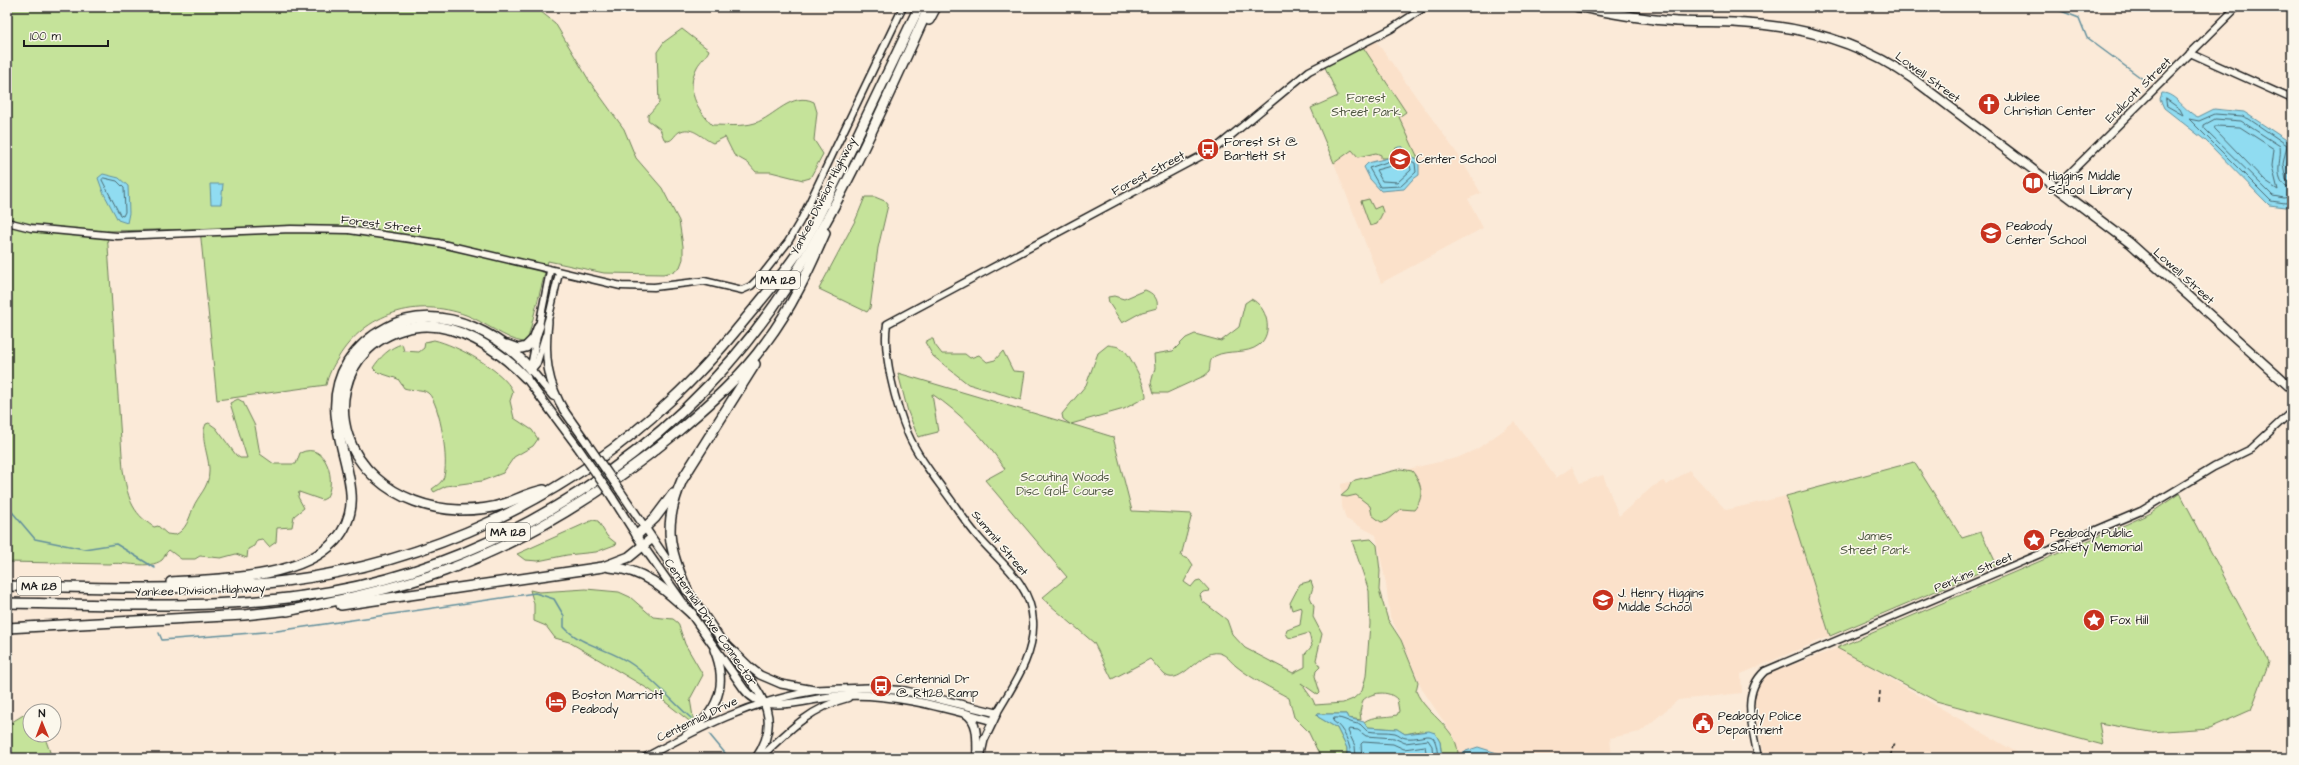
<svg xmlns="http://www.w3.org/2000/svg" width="2299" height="765" viewBox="0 0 2299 765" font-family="'Architects Daughter',sans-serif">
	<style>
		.built { fill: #fbe1ca }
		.green { fill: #c5e39a; stroke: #70805b }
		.water { fill: #90dcf1; stroke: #628f9c }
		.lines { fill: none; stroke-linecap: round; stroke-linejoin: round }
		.shore { stroke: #4a6971; stroke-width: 1 }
		.stream { stroke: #628f9c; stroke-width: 1.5 }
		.tertiary-casing { stroke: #1c1c1c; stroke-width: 9 }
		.secondary-casing { stroke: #1c1c1c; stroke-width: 10 }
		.primary-casing { stroke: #1c1c1c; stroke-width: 11 }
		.motorway-casing { stroke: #1c1c1c; stroke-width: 12 }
		.tertiary { stroke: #fbf7ec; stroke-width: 6 }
		.secondary { stroke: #fbf7ec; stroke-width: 7 }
		.primary { stroke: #fbf7ec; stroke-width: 8 }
		.motorway { stroke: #fbf7ec; stroke-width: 9 }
		.rail { stroke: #1c1c1c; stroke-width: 1.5; stroke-dasharray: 6 3; stroke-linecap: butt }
		.secondary-bridge-casing { stroke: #1c1c1c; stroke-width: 10; stroke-linecap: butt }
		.secondary-bridge { stroke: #fbf7ec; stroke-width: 7 }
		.labels { text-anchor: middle; stroke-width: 3; stroke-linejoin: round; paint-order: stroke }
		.shield { fill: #fbf7ec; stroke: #5f5e5a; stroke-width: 1 }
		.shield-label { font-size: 11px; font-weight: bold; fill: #1c1c1c }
		.street-label { font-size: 12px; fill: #1c1c1c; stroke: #fbf7ec }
		.poi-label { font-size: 12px; fill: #1c1c1c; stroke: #fbf7ec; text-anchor: start }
		.park-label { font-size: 12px; fill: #4f5842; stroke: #fbf7ec }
	</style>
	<rect width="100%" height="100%" fill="#fbead8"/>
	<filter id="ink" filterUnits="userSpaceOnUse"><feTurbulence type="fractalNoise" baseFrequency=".025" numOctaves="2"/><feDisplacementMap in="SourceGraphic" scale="8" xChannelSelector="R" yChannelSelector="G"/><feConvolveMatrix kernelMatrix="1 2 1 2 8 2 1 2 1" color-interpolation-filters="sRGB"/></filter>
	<g filter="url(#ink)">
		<g class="built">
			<path d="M1376,41L1459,156L1481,193L1468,199L1483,228L1381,283L1334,163L1406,112L1363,47Z"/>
			<path d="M1515,422L1556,478L1572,467L1580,483L1603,475L1619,516L1652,487L1663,481L1667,485L1689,470L1726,510L1786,496L1830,636L1741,674L1742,693L1678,700L1640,732L1610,738L1612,758H1450L1456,740L1422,689L1400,636L1390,617L1386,584L1376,535L1346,519L1342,506L1341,484L1457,458L1477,449Z"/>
			<path d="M1838,648L2026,758H1764L1754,699L1756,689L1768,674Z"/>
		</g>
		<g class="green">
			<path d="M7,7H535L555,23L590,82L624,129L636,158L662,188L679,221L683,246V259L680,267L674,272L663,274L604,273L548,261L528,338L523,342C507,340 483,321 466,315C417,297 365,313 338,358C333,366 328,375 326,385L217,400L200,229L107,231L123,470C128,496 130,512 154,527L158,526L167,534L175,535C186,530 189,519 193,508C198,495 209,488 209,472C210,457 199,438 206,424L209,423L216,428L236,455L240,458H247L230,403L238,399L243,402L255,426L260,454L274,464H296L300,453C327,440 337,483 326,498L322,500L299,492L298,497L304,508L294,516L292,527L277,528L276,542L269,547L262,539L257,540L254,546L248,549L247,558L236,554L221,558L200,556L195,559H181L169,550C165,553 165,557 162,560C149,570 124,561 109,564L7,562Z"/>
			<path d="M682,29L709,50C707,56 700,61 697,67C685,89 697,109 712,125C726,125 742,127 755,123C774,117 792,91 814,102L817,112L814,140L823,154L810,178L803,180L771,172H756L748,163L734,155L725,137L713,143C703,139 693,126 681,131C675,133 674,140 668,141L664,139L660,129L648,120V115L659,103L657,52L664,42Z"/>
			<path d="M1363,47L1406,112L1399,117L1419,160L1409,155L1403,147L1396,148L1388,158H1381V155L1376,153L1358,157L1352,150L1334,163L1311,108L1338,96L1324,65Z"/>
			<path d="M865,197H875L887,202L888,205L878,248L870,308L867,312L819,289L856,219Z"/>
			<path d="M1369,199L1374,209L1381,206L1383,212L1377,224L1370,226L1361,201Z"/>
			<path d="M1145,290C1153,293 1159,299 1157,308L1142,312L1122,323L1109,303L1108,297L1114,296L1124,299Z"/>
			<path d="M1251,299C1267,306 1274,333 1259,345C1246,355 1229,349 1215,356C1208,361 1211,365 1209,372L1204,376L1167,393H1154L1151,383L1155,368L1154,354L1173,351L1186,338L1195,334L1221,341L1239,327L1245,303Z"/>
			<path d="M930,339H933L935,345L942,354H965L970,358L979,355L987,362L995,360L1003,351L1013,371L1025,372L1021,400L968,384L933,356L925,342Z"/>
			<path d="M434,340C456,345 504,370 513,392L510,401L514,418L532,430L538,439L533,446L514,457L503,473L482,481L446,486L434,492L432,489C436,486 441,483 443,479C450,465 440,402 428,393C422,388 412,391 404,388L398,379L377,372L373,368C379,358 390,347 402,344L404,351L419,352L424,348L425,342Z"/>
			<path d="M1108,345C1114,346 1120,346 1125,351C1131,357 1147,389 1146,397L1124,409L1071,424L1113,437L1132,511L1192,514L1181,556L1189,559L1193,565L1184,582L1191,587L1196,581L1200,580L1210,591L1203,592L1200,595L1202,601L1227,620L1232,634L1245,648L1293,673L1305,667V654L1312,646L1309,633L1292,638L1288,637L1286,633L1287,630L1300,625L1302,609L1301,607L1292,610L1290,603L1300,584L1311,581L1313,587L1310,597L1314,606L1313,617L1322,634L1316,660L1320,667L1316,671L1315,676L1320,693L1318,695L1301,683L1313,700L1315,705L1343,703L1353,699L1362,691L1366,676L1370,624L1369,591L1352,541L1371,539L1377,545L1380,571L1379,590L1388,620L1401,640L1418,682L1416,691C1426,716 1460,728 1458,758H1442L1440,742L1435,733L1420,731L1405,734L1397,729L1367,727L1364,722C1373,715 1386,718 1397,715L1399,711L1397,699C1388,690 1372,692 1363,700L1360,712L1361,720L1348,718L1346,714H1317L1318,717L1337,728L1347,748V758H1321L1308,731L1294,717L1289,698C1271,688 1252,679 1236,666C1230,661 1227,655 1219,653C1200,649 1181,687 1165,675C1159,670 1155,664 1150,659L1112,679L1094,643L1042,598L1067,577L985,480L1005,469C986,440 961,413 932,394L938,432L918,437L908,412L898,373L1070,424L1063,419L1062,414L1086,385L1098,353Z"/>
			<path d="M1914,462L1962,538L1981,532L1997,565L1830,636L1786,496Z"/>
			<path d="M1401,469L1412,471C1422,483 1425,497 1414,510L1401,509L1387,521L1381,522L1372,515L1370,506L1356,495L1347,497L1341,496L1348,490L1351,483L1355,480Z"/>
			<path d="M2180,493L2269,662L2251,710L2210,728L2151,732L2099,723L2103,745L1936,701L1837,648L2127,524L2151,513Z"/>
			<path d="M593,520L598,521L607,536L617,544L596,552L567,555L538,561L525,560L517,554Z"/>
			<path d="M586,589L619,592L630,597L653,617L673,619L678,623L685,644L703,675L690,699L694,723L693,724L650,690L569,642L555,638L546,626L534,621V604L530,590L539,592Z"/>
			<path d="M25,714L30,724V735H44L51,755L48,757L7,758V725Z"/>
		</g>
		<g class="water">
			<path d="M2162,93C2176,93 2185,112 2198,117L2214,109L2244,112L2288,141L2291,147L2287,164L2292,185V204L2286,207L2269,205L2206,141L2164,108L2160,99Z"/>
			<path d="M1398,147H1403L1409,155L1419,160V175L1412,180L1404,189L1381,191L1370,179L1364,167L1368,163L1388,158Z"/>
			<path d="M103,174L119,178L128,186L129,213L127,223L118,220L103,192L98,178Z"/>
			<path d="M210,184H223L221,204H211Z"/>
			<path d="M1317,714H1346L1348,718L1364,722L1367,727L1397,729L1405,734L1429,731L1435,733L1440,742L1442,758H1347V748L1337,728L1318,717Z"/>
			<path d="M1478,747L1513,758H1462L1463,752Z"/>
		</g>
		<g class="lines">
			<g class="shore">
				<path d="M2166,99L2180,109L2183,115L2167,106Z"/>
				<path d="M2215,126L2240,127L2274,149L2272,166L2278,190L2266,182L2215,129Z"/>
				<path d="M1400,151L1407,159L1415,163L1416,172L1401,186L1380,187L1369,168L1390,161Z"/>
				<path d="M1400,160L1410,166L1411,170L1398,182L1382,181L1376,170L1391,166Z"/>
				<path d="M104,178L117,181L124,188L125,212L123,216L120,215L102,180Z"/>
				<path d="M2292,183L2286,180L2283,164L2287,145L2249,119L2242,116L2215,114L2199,121L2189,119L2271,201L2285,203L2292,201"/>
				<path d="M2292,188L2284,185C2274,173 2282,159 2280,146L2241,121L2215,119L2204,125V128L2273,196L2284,198L2292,196"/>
				<path d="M1351,758C1351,745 1344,728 1333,721L1334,718C1344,717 1350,724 1360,724L1367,731C1376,733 1386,731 1395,733C1399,734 1402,738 1406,738C1428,740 1435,724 1438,758"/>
				<path d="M1356,758L1355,746L1348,731L1349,729L1358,730L1366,736L1394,738L1405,743L1428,740L1432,746L1433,758"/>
				<path d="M1362,758L1361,744L1363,742L1393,744L1404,749L1425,746L1427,758"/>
			</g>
			<g class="stream">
				<path d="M2051,7L2079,18L2087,38L2148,83"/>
				<path d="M7,506L35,539L84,549L116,544L155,568"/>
				<path d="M159,633L162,640L277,631L535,593L554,599L564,616V627C581,646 611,649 633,665C654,680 672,701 691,718"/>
				<path d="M710,735L729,758"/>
			</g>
			<g class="tertiary-casing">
				<g id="tertiary">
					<path d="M2190,53L2292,99"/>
					<path d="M2055,188L2237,7"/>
					<path d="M7,222L31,228L117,236L291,229L349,230L438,243L621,286L654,287L704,281L742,290L751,286L762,275L788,242L801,220L903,7"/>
					<path d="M547,325L559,273"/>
					<path d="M531,370L537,363L545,336"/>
					<path d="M530,371L550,271"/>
					<path d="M997,713C1013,685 1035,655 1033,621C1031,584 1002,564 980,539C969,527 960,513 951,500C936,479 918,457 908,434C896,406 882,353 887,324L1216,148L1309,71L1391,29L1425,7"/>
					<path d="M644,758C701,727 751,701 815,691"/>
					<path d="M760,758C787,732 811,707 848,698"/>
					<path d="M1758,758C1753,729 1740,693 1765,671L2141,511L2214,467L2251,449L2292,411"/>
				</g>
			</g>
			<g class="secondary-casing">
				<g id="secondary">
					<path d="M548,322C544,356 547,383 565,412"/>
					<path d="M531,370L553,396"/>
					<path d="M526,378L579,449"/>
					<path d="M563,409L587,443"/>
					<path d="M621,492L724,644"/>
					<path d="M612,497L643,546L744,689C764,717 809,698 838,696C891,692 942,707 993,721"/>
					<path d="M722,640L751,668L760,675L781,684L814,690L868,688L906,691L997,713L984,740L980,758"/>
					<path d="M735,659C759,692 784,717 756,758"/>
					<path d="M966,714C980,723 976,744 977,758"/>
					<path d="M686,735C717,713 729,686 714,650"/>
				</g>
			</g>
			<g class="primary-casing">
				<path id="primary" d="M1577,7C1608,12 1639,19 1671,21C1694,23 1717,21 1740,23C1804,26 1861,42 1913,79L2130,243L2292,389"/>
			</g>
			<g class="motorway-casing">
				<g id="motorway">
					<path d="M929,20L936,7"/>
					<path d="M507,345L518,349L526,347L534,339L539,326"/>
					<path d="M526,378C499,350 456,320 414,327C337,340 321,430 376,478C398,498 429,509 459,510C474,510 490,509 504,504C518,499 529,493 544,490"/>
					<path d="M637,535L655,518L673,494"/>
					<path d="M609,567C645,569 667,591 692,614"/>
					<path d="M171,582C219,579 300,579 335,541C382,489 308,427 348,362C358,347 370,336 386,328C413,313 446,315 473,327C496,337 515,351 531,370"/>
					<path d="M7,586C100,587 193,592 285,581C428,563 566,499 671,400C697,376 721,349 743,322C762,299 782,276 798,252C816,225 828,196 842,168C868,114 893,61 919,7"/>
					<path d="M687,590C668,548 663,524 682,480L755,364"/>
					<path d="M7,603C105,604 205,610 303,596C500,569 682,449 790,282C844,198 887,98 929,7"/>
					<path d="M341,605L603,567L629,557L651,539"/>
					<path d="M287,611C340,600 393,589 444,571C530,539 606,491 677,432C710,404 741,377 766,342C791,309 809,270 825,233"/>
					<path d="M7,628L244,615L291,610"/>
				</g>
			</g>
			<use href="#tertiary" class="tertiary"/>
			<use href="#secondary" class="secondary"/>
			<use href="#primary" class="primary"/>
			<use href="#motorway" class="motorway"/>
			<g class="rail">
				<path d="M1879,704L1880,691"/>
				<path d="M1877,758V753"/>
				<path d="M1890,758L1894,742"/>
			</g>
			<g class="secondary-bridge-casing">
				<g id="secondary-bridge">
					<path d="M587,443L621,492"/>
					<path d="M579,449L612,497"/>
				</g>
			</g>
			<use href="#secondary-bridge" class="secondary-bridge"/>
		</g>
	</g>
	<defs>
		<g id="church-disc" transform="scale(1.15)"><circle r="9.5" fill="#c8321e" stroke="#fbf7ec"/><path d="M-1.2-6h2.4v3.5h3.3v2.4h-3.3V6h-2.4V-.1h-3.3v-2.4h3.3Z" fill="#fff"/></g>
		<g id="bus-disc" transform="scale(1.15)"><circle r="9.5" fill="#c8321e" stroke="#fbf7ec"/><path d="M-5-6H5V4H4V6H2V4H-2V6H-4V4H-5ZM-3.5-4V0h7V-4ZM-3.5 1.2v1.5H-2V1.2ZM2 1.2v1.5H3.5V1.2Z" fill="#fff"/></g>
		<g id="school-disc" transform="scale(1.15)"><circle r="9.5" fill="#c8321e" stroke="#fbf7ec"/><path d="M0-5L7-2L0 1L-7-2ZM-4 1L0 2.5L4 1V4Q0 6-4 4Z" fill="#fff"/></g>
		<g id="library-disc" transform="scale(1.15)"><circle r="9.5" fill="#c8321e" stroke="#fbf7ec"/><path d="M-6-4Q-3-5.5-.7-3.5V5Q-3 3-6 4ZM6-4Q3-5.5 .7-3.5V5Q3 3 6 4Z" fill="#fff"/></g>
		<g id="sight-disc" transform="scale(1.15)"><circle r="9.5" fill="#c8321e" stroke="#fbf7ec"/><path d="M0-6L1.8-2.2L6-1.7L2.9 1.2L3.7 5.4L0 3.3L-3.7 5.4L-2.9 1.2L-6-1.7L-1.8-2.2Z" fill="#fff"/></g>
		<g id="hotel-disc" transform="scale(1.15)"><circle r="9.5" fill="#c8321e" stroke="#fbf7ec"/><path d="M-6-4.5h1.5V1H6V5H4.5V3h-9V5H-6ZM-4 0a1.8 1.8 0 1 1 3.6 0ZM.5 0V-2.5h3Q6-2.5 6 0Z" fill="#fff"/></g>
		<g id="civic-disc" transform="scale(1.15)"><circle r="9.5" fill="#c8321e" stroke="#fbf7ec"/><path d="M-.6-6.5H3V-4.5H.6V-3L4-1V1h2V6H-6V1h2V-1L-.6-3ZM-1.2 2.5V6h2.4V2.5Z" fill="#fff"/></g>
	</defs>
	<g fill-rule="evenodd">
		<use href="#church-disc" x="1989" y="104"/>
		<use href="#bus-disc" x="1208" y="149"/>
		<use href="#school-disc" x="1400" y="159"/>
		<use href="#library-disc" x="2033" y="183"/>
		<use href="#school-disc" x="1991" y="233"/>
		<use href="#sight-disc" x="2034" y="540"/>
		<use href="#school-disc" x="1603" y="600"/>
		<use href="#sight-disc" x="2094" y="620"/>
		<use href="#bus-disc" x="881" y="686"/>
		<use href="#hotel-disc" x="556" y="702"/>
		<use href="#civic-disc" x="1703" y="723"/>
	</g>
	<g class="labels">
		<g class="shield">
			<rect x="756" y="271" width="44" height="18" rx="3"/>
			<rect x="486" y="523" width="44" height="18" rx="3"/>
			<rect x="17" y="577" width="44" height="18" rx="3"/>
		</g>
		<g class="shield-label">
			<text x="778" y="284">MA 128</text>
			<text x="508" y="536">MA 128</text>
			<text x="39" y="590">MA 128</text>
		</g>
		<g class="street-label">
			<text transform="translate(1928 77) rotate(36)" y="4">Lowell Street</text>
			<text transform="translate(2138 90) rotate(-45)" y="4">Endicott Street</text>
			<text transform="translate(1148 173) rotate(-28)" y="4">Forest Street</text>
			<text transform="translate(823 196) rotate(-63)" y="4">Yankee Division Highway</text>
			<text transform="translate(381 224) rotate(7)" y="4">Forest Street</text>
			<text transform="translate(2184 276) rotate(42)" y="4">Lowell Street</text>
			<text transform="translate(1000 543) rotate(50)" y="4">Summit Street</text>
			<text transform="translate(1973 572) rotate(-23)" y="4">Perkins Street</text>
			<text transform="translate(200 590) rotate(-2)" y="4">Yankee Division Highway</text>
			<text transform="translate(711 622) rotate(55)" y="4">Centennial Drive Connector</text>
			<text transform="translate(697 719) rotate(-26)" y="4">Centennial Drive</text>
		</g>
		<g class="poi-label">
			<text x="2004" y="101">Jubilee<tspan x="2004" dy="14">Christian Center</tspan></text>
			<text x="1224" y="146">Forest St @<tspan x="1224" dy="14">Bartlett St</tspan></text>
			<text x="1416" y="163">Center School</text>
			<text x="2048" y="180">Higgins Middle<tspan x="2048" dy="14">School Library</tspan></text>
			<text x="2006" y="230">Peabody<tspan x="2006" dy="14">Center School</tspan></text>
			<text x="2050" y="537">Peabody Public<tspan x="2050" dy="14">Safety Memorial</tspan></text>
			<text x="1618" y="597">J. Henry Higgins<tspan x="1618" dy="14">Middle School</tspan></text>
			<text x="2110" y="624">Fox Hill</text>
			<text x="896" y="683">Centennial Dr<tspan x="896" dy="14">@ Rt128 Ramp</tspan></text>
			<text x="572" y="699">Boston Marriott<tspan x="572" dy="14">Peabody</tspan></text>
			<text x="1718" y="720">Peabody Police<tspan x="1718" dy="14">Department</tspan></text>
		</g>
		<g class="park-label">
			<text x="1366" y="102">Forest<tspan x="1366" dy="14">Street Park</tspan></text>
			<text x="1065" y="481">Scouting Woods<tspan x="1065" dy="14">Disc Golf Course</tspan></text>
			<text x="1875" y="540">James<tspan x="1875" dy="14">Street Park</tspan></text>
		</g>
	</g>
	<rect width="2299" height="765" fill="none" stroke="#fbf7ec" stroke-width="24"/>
	<rect x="12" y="12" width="2275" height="741" fill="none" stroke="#1c1c1c" stroke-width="1.5" filter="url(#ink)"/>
	<g transform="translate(42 723) rotate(359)"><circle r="19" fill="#fbf7ec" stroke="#a29f99"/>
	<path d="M0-3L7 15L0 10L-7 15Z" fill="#c8321e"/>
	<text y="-6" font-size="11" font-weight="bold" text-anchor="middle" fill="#1c1c1c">N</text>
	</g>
	<path d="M24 40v6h84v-6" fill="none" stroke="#1c1c1c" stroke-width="2"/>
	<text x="30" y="40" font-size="12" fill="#1c1c1c" stroke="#fbf7ec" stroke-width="3" paint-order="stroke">100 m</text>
</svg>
